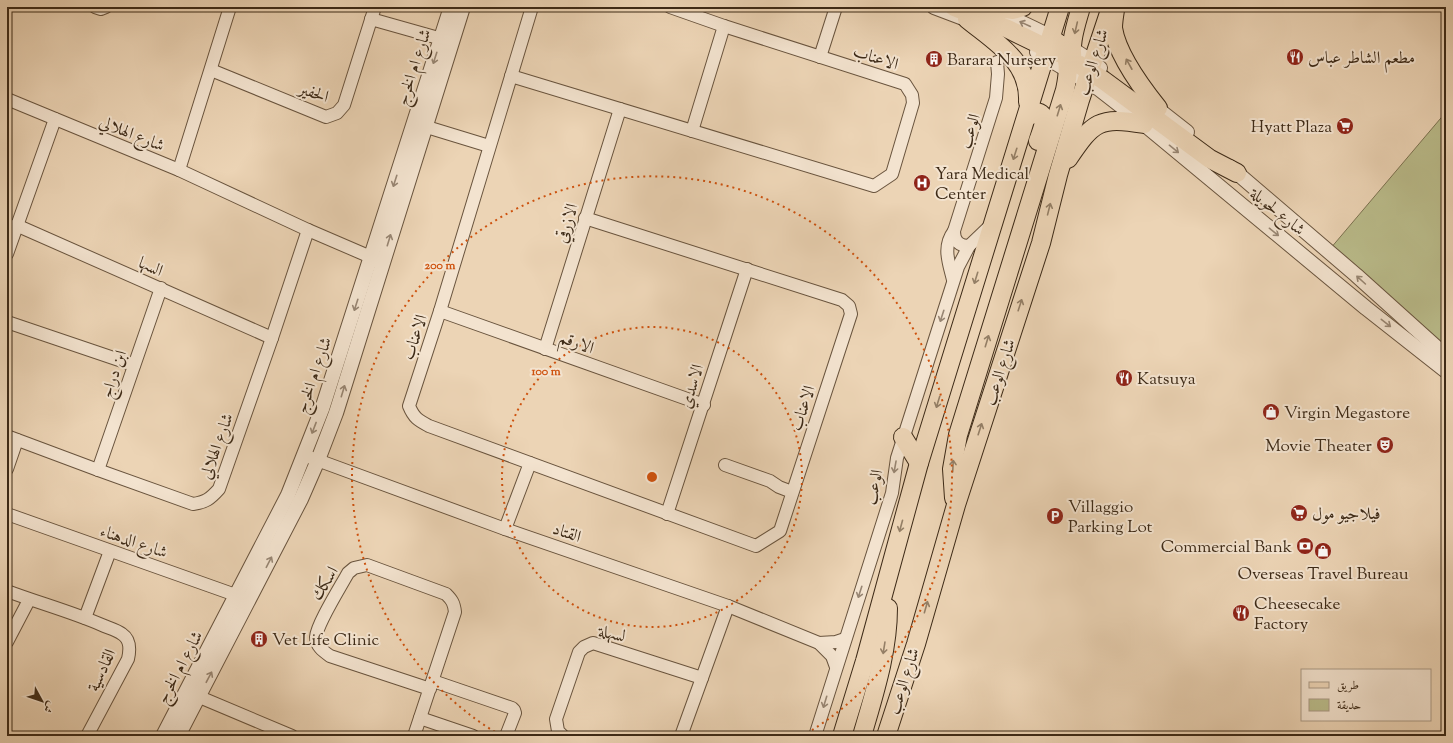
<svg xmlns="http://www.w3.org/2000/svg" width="1453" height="743" viewBox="0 0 1453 743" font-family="'Sorts Mill Goudy',Amiri,serif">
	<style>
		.green { fill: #babc8b; stroke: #7c7351 }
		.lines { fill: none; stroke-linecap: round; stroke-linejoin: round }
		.minor-casing { stroke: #69543e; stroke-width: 14 }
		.tertiary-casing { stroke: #69543e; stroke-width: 16 }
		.primary-casing { stroke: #3d2a17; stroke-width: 20 }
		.minor { stroke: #f3e3cf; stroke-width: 12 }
		.tertiary { stroke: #f3e3cf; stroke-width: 14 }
		.primary { stroke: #ecd4b5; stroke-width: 18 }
		.oneway { stroke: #988673 }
		.oneway2 { stroke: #947f66 }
		.ring { fill: none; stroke: #ce520e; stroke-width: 2; stroke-dasharray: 2 4 }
		.labels { text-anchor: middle; stroke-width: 4; stroke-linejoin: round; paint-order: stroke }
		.street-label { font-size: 17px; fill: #3d2a17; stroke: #f3e3cf }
		.poi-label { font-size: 17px; fill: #3d2a17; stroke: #f3e3cf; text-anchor: start }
		.centre { fill: #ce520e; stroke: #f3e3cf; stroke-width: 2 }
		.ring-label { font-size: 12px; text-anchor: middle; font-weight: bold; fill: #ce520e; stroke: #f3e3cf; stroke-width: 4; stroke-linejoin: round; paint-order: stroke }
	</style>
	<rect width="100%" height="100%" fill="#ecd4b5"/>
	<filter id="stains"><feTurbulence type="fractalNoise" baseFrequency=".005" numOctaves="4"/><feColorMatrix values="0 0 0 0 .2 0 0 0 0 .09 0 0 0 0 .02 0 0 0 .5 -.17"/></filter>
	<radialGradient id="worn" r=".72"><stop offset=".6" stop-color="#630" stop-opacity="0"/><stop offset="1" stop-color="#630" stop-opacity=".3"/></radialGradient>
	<path class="green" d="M1446,112V348L1330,249Z"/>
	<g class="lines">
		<g class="minor-casing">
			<g id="minor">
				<path d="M95,7L101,9L106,7"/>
				<path d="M532,7L440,311L409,406C414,418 418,420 429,426L756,546L780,531L851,314L849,306L842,300L585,218"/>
				<path d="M371,19L449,41"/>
				<path d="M820,57L836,7"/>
				<path d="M211,70L326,117L337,113L344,105L375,7"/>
				<path d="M511,76L874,186L892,174L913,103L912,95L905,84L724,26L670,7"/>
				<path d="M7,99L179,170L308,230L380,261"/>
				<path d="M417,124L489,146"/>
				<path d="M692,131L724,26"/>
				<path d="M179,170L230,7"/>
				<path d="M16,225L272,338"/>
				<path d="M969,246C959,246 954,241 954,231L996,98L998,74L997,62"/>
				<path d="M7,254L55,119"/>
				<path d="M953,280C949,263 942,247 954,231"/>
				<path d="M440,311L704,405"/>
				<path d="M7,322L134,365"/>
				<path d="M545,349L620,109"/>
				<path d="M7,436L98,470L193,504C206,502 210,499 219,489L272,338L308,230"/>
				<path d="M309,457L505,529L728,606L819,643L832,656L836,667"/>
				<path d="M725,465L770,481L779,487L792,492"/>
				<path d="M7,469L17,440"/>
				<path d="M98,470L161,288"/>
				<path d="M7,514L244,598"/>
				<path d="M667,514L747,269"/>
				<path d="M505,529L530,463"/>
				<path d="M7,591C39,603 72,612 102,625C109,628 117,630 122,634C131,640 130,650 128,659L87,736"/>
				<path d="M85,618L110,551"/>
				<path d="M7,642L29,600"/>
				<path d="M819,643L836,642L845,639"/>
				<path d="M433,681L512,708L514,710L515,713L506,736"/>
				<path d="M190,693L292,736"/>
				<path d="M420,718L473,736"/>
				<path d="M414,736L455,612C454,603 452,600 446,594L367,565L354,568L348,573C341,586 317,624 316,637C316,646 323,651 330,656L430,689"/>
				<path d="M563,736L558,731L556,719L579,652L584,647L593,643L702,678"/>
				<path d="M681,736L728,606"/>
				<path d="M815,736L892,493L897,458L958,267L969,246L992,224"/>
			</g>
		</g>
		<g class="tertiary-casing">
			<g id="tertiary">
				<path d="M934,7L963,18"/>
				<path d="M996,11C1032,27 1069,44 1100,68"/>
				<path d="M1037,52L1099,89L1144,124L1366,308L1446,371"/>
				<path d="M1150,103L1187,132"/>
				<path d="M1230,167L1356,275L1446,356"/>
				<path d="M163,736L288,495L322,409L451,7"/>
				<path d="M178,736L301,499L318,460L336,413L463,7"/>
			</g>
		</g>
		<g class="primary-casing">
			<g id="primary">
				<path d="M954,7L1008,29L1057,53"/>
				<path d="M991,7L1013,10L1023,7"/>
				<path d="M1115,10C1114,16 1113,22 1113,28C1117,54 1142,88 1158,108"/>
				<path d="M967,19C995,42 1030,61 1028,102"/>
				<path d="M1074,65C1068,46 1076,25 1081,7"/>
				<path d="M1080,65L1103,80L1210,159L1237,173"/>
				<path d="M1027,117L1035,112C1051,113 1041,132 1038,141"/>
				<path d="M1068,159C1093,122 1099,116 1144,124"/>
				<path d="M903,437L919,463"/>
				<path d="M954,498L952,469L958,435L1065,90C1070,67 1070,53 1051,37"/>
				<path d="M842,736L865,661L919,463L1060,7"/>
				<path d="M862,736C874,694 888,652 888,608"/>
				<path d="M886,736L916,644L956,505L1041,243L1058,175L1080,100L1111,7"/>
			</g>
		</g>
		<use href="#minor" class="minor"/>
		<use href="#tertiary" class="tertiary"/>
		<use href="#primary" class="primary"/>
	</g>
	<defs><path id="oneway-shaft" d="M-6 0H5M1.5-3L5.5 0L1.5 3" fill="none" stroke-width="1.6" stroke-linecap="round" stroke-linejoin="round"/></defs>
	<g class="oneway">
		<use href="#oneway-shaft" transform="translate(1025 24) rotate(-155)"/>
		<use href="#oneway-shaft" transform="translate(435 58) rotate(108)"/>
		<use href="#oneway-shaft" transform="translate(1174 149) rotate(39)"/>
		<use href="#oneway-shaft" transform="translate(395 181) rotate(108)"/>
		<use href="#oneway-shaft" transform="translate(1274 232) rotate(39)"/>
		<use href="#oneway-shaft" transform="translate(389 240) rotate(-73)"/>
		<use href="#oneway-shaft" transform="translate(1361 280) rotate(-138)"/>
		<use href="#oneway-shaft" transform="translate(356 305) rotate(108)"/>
		<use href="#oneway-shaft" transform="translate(942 316) rotate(108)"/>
		<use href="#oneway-shaft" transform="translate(1386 323) rotate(38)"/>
		<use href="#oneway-shaft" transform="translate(343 391) rotate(-73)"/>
		<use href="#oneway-shaft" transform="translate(314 428) rotate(111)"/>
		<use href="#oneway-shaft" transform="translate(895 467) rotate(100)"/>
		<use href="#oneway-shaft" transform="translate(269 562) rotate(-63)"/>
		<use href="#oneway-shaft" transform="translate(860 592) rotate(108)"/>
		<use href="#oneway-shaft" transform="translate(209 677) rotate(-62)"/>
		<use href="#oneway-shaft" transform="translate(825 702) rotate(107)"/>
	</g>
	<g class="oneway2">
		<use href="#oneway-shaft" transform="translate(1076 28) rotate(103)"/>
		<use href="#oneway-shaft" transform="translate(1129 64) rotate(-119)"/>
		<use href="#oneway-shaft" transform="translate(1059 110) rotate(-73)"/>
		<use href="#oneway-shaft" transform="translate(1015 154) rotate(108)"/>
		<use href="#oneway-shaft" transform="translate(1049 209) rotate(-76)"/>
		<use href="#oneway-shaft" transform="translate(976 278) rotate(107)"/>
		<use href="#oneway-shaft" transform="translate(1020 305) rotate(-72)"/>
		<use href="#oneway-shaft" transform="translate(987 341) rotate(-73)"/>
		<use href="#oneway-shaft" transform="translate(938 402) rotate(107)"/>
		<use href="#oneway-shaft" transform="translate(980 429) rotate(-72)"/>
		<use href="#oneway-shaft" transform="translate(953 466) rotate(-87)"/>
		<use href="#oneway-shaft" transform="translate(901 526) rotate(105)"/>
		<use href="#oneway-shaft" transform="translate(926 607) rotate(-74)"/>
		<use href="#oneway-shaft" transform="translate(884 648) rotate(99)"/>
	</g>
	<g class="ring">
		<circle cx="652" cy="477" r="150"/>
		<path d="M500 735A300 300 0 1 1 804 735"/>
	</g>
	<defs>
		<g id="restaurant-disc" transform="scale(0.9)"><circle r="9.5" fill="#8f2418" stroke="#f3e3cf"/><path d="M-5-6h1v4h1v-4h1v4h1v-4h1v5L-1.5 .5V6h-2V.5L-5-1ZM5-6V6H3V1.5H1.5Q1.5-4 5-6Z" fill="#fff"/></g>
		<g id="building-disc" transform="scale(0.9)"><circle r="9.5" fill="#8f2418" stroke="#f3e3cf"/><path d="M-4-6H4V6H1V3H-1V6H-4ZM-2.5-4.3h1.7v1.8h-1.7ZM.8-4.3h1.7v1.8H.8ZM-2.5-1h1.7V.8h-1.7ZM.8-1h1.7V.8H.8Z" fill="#fff"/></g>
		<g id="supermarket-disc" transform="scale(0.9)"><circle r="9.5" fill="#8f2418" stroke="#f3e3cf"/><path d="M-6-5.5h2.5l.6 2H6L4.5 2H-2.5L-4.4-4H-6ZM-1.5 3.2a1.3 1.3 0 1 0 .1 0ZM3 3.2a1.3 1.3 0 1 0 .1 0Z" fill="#fff"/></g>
		<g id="hospital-disc" transform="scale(0.9)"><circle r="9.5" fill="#8f2418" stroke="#f3e3cf"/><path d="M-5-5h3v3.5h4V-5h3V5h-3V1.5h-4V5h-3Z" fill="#fff"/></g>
		<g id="shop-disc" transform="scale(0.9)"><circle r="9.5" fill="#8f2418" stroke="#f3e3cf"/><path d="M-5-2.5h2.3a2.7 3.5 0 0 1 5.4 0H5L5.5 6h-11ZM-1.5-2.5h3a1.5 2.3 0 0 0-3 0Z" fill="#fff"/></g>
		<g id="theatre-disc" transform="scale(0.9)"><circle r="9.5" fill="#8f2418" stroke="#f3e3cf"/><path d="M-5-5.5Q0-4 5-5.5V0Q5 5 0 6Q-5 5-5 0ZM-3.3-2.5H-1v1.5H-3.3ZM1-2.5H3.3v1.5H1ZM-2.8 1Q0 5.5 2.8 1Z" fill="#fff"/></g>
		<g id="parking-disc" transform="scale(0.9)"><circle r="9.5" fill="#8f2418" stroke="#f3e3cf"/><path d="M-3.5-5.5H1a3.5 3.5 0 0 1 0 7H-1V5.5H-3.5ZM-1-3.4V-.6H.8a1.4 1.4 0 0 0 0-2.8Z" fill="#fff"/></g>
		<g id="bank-disc" transform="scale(0.9)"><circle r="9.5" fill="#8f2418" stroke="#f3e3cf"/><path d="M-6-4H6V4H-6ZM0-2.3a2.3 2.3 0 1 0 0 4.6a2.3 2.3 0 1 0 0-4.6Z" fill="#fff"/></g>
	</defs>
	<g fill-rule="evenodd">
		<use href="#restaurant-disc" x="1295" y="57"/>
		<use href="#building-disc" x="934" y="59"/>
		<use href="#supermarket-disc" x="1345" y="126"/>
		<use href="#hospital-disc" x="922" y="183"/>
		<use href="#restaurant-disc" x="1124" y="378"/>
		<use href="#shop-disc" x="1271" y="412"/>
		<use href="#theatre-disc" x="1385" y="445"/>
		<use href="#supermarket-disc" x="1299" y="513"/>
		<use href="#parking-disc" x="1055" y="516"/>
		<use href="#bank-disc" x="1305" y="546"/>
		<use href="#shop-disc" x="1323" y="551"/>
		<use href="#restaurant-disc" x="1241" y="613"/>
		<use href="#building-disc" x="259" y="639"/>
	</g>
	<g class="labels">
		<g class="street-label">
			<text transform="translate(876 57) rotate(18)" y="6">الاعناب</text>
			<text transform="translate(1092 62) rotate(-72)" y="6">شارع الوعب</text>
			<text transform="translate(413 67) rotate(-72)" y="6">شارع ام الخرج</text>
			<text transform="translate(314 92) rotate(18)" y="6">الحفير</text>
			<text transform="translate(969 131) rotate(-72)" y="6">الوعب</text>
			<text transform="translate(132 133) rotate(22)" y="6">شارع الهلالي</text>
			<text transform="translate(1278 211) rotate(39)" y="6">شارع لحويلة</text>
			<text transform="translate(566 223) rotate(-73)" y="6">الازرقي</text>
			<text transform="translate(151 266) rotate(24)" y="6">السها</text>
			<text transform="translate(414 337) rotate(-72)" y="6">الاعناب</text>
			<text transform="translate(577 342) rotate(20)" y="6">الارقم</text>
			<text transform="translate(999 372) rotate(-72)" y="6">شارع الوعب</text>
			<text transform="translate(113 374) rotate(-71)" y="6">ابن دراج</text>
			<text transform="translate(313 375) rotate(-71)" y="6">شارع ام الخرج</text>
			<text transform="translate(691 386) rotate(-73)" y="6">الاسدي</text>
			<text transform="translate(802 408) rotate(-72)" y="6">الاعناب</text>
			<text transform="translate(216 446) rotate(-70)" y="6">شارع الهلالي</text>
			<text transform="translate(873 487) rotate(-78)" y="6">الوعب</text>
			<text transform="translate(567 532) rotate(19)" y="6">القتاد</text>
			<text transform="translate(134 541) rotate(19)" y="6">شارع الدهناء</text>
			<text transform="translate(324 583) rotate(-59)" y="6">اسكك</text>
			<text transform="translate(612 633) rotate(12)" y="6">لسهلة</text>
			<text transform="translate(179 667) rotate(-62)" y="6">شارع ام الخرج</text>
			<text transform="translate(101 670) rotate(-65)" y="6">القادسية</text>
			<text transform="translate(903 681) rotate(-72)" y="6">شارع الوعب</text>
		</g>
		<g class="poi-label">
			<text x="1308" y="63">مطعم الشاطر عباس</text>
			<text x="947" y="65">Barara Nursery</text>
			<text x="1332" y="132" text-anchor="end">Hyatt Plaza</text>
			<text x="935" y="179">Yara Medical<tspan x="935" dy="20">Center</tspan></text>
			<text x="1137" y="384">Katsuya</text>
			<text x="1284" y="418">Virgin Megastore</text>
			<text x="1372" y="451" text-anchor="end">Movie Theater</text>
			<text x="1068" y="512">Villaggio<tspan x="1068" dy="20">Parking Lot</tspan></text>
			<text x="1312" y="519">فيلاجيو مول</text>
			<text x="1292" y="552" text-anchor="end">Commercial Bank</text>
			<text x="1323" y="579" text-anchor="middle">Overseas Travel Bureau</text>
			<text x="1254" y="609">Cheesecake<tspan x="1254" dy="20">Factory</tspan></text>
			<text x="272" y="645">Vet Life Clinic</text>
		</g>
	</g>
	<circle cx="652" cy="477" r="6" class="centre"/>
	<g class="ring-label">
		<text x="440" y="269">200 m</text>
		<text x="546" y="375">100 m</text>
	</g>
	<rect width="1453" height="743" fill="none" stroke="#ecd4b5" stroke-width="24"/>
	<rect x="8" y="8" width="1437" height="727" fill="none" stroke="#3d2a17" stroke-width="2"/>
	<rect x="12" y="12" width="1429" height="719" fill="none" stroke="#3d2a17"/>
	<rect x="1301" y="669" width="130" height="52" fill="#f3e3cf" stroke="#aa9985"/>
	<rect x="1309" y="682" width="20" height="6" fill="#ecd4b5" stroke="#aa9985"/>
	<text x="1337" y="689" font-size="12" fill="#3d2a17">طريق</text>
	<rect x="1309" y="699" width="20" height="12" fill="#babc8b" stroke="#aa9985"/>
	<text x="1337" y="709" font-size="12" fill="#3d2a17">حديقة</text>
	<g transform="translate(42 701) rotate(130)" stroke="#f3e3cf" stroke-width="3" paint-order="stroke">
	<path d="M0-3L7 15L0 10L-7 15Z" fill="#3d2a17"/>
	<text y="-6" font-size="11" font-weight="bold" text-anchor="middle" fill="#3d2a17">ش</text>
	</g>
	<rect width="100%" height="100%" filter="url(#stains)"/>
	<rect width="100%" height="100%" fill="url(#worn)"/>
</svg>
